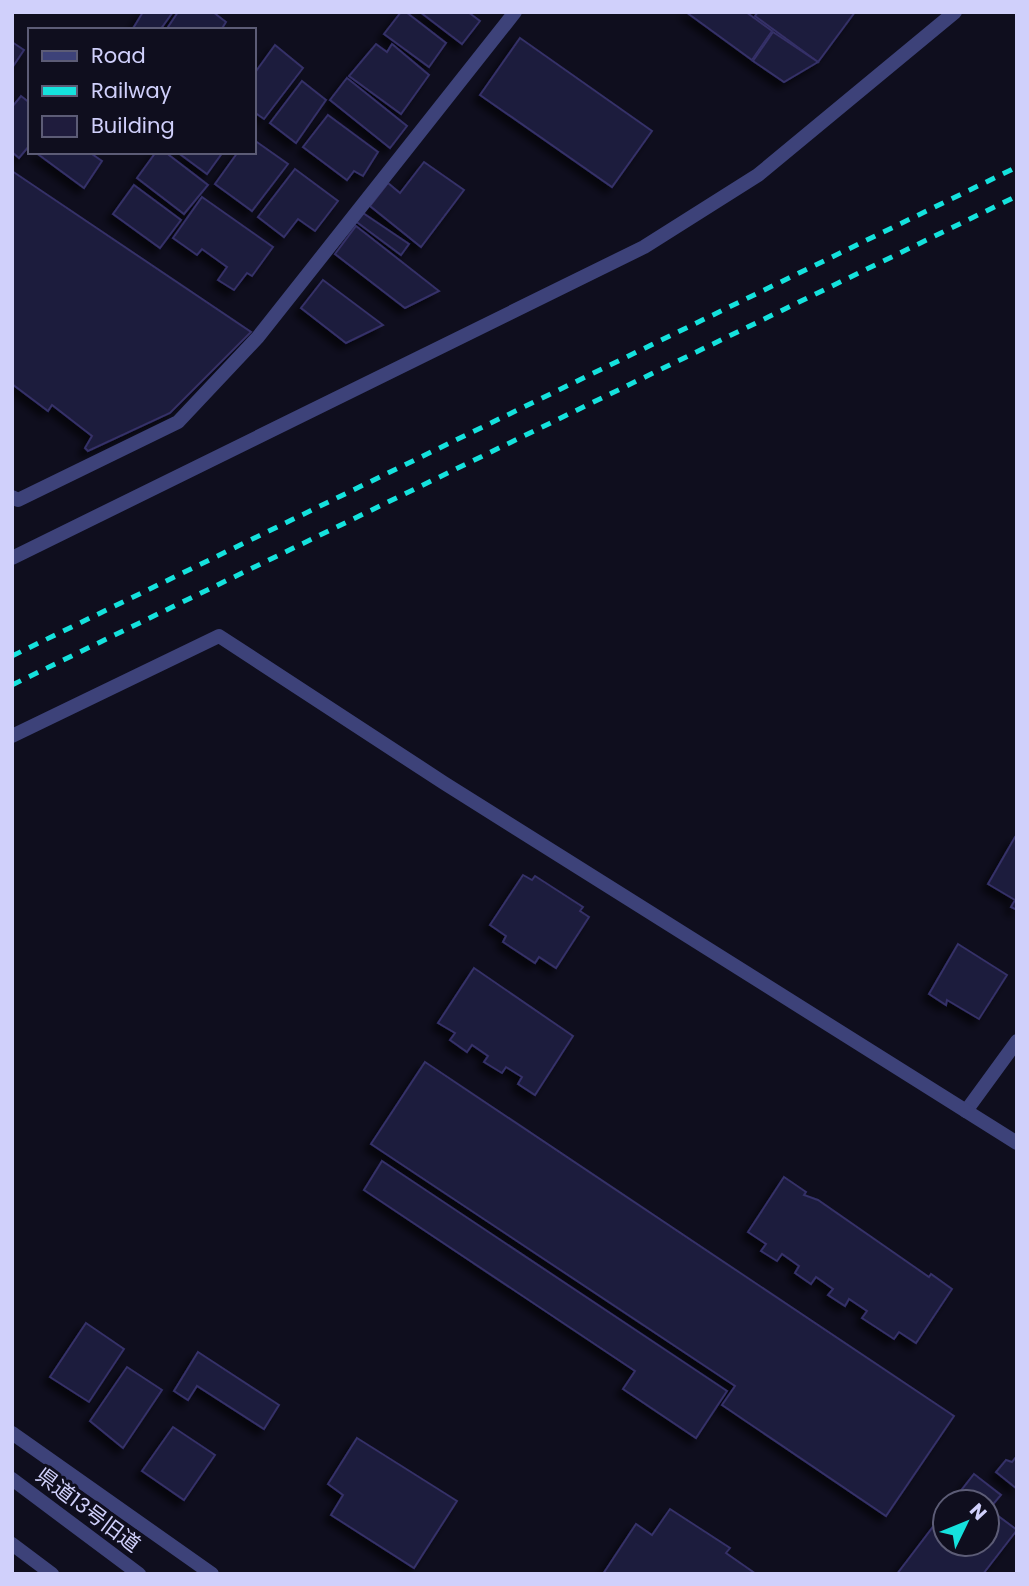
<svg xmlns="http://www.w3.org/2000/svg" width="1029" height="1586" viewBox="0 0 1029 1586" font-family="Poppins,'Noto Sans JP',sans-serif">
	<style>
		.building { fill: #1f1c3d; stroke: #343067; stroke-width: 2; filter: url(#shadow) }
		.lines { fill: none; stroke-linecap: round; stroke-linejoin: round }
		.service { stroke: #3d4279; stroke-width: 14 }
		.minor { stroke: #3d4279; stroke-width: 14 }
		.tertiary { stroke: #3d4279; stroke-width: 14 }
		.rail { stroke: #15e2dd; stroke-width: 5; stroke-dasharray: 10 9; stroke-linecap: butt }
		.labels { text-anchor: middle; stroke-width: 6; stroke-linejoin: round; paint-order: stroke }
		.street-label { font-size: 21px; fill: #d0d0fb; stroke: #0f0e1e }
	</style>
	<defs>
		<filter id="shadow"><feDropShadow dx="-6" dy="6" stdDeviation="3.5" flood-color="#0009"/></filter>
	</defs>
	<rect width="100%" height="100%" fill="#0f0e1e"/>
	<g class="building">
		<path d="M143,12H173L160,30H132Z"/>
		<path d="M178,12H213L226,22L221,30H166Z"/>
		<path d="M401,12H406L446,43L429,67L384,34Z"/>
		<path d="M420,12H468L480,21L462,44Z"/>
		<path d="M686,12H746L772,31L752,60Z"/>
		<path d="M758,12H855L818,62L755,16Z"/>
		<path d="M773,32L818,62L784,82L753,61Z"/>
		<path d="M520,38L652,131L612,187L480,95Z"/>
		<path d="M12,42L24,50L12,68Z"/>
		<path d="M376,44L387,52L392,44L429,75L401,114L349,76Z"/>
		<path d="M275,45L303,68L264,119L254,112V74Z"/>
		<path d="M347,78L407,126L390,148L330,100Z"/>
		<path d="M302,81L326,100L296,143L270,123Z"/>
		<path d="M21,96L30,103V145L19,158L12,152V107Z"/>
		<path d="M328,115L378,152L363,176L354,171L347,180L303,147Z"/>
		<path d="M254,140L288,164L252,211L215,184L238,152H254Z"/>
		<path d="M35,152H89L102,161L84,188Z"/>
		<path d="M156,152H165L208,185L184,214L137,178Z"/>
		<path d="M177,152H223L207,174Z"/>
		<path d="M424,162L464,190L421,247L370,206L388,183L400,193Z"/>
		<path d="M295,169L338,201L315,231L298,219L284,237L258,217Z"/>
		<path d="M12,171L251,332L170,413L88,451L85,448L92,436L52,405L48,411L12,384Z"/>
		<path d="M134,185L181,220L160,248L113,214Z"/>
		<path d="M202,197L273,247L252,276L247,273L234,290L218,280L227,267L202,249L197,255L173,238Z"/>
		<path d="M360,211L409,244L401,255L354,220Z"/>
		<path d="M356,226L439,291L405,308L335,254Z"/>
		<path d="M323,280L383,325L346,343L301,308Z"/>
		<path d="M1015,837L1017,838V910L1011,907L1015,900L988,884Z"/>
		<path d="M523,875L532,880L535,876L583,907L580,911L589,917L556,968L539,957L535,963L503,942L506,936L490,925Z"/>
		<path d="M958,944L1007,975L979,1019L947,1000L946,1005L929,994Z"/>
		<path d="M474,968L573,1036L535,1095L518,1084L522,1077L506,1067L502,1073L484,1062L488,1056L472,1045L467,1052L450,1040L455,1033L438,1023Z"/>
		<path d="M425,1062L954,1416L886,1516L722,1405L735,1386L371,1144Z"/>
		<path d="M382,1161L727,1391L696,1438L623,1389L635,1371L364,1190Z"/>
		<path d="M784,1177L806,1192L804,1195L818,1200L929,1277L931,1274L952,1289L916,1343L899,1332L894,1339L862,1318L867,1311L849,1299L845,1306L828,1295L833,1289L816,1277L811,1284L795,1273L799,1266L782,1254L777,1261L761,1251L766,1244L748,1232Z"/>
		<path d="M86,1323L124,1349L89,1402L50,1377Z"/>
		<path d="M198,1352L279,1405L264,1429L197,1386L188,1400L174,1391Z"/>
		<path d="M127,1367L162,1390L123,1448L90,1421Z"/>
		<path d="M173,1427L215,1455L184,1500L142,1471Z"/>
		<path d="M357,1438L457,1501L414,1568L331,1515L343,1495L328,1484Z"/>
		<path d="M1016,1457H1017V1489L996,1472L1006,1460L1012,1462Z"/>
		<path d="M974,1474L1001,1495L989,1509L1017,1530L983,1574H897L945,1511V1544H987V1502H952Z"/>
		<path d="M670,1509L730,1548L726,1553L756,1574H603L636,1524L652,1535Z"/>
	</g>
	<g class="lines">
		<g class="service">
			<path d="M12,558L644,247L758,175L955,12"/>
			<path d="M966,1111L1017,1041"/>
		</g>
		<g class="minor">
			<path d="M12,497L18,500L178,422L258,337L515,12"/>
			<path d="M12,736L219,636L444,783L1017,1143"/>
			<path d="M12,1433L212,1574"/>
		</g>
		<g class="tertiary">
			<path d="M12,1479L139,1574"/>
			<path d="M12,1544L52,1574"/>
		</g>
		<g class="rail">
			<path d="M12,656L1017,167"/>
			<path d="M12,685L1017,196"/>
		</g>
	</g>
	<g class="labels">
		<g class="street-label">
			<text transform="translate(88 1510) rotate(37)" y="7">県道13号旧道</text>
		</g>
	</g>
	<rect width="1029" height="1586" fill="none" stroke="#d0d0fb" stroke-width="28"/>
	<rect x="28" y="28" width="228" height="126" fill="#0f0e1e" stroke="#5c5c76" stroke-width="2"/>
	<rect x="42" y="51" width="35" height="10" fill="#3d4279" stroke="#5c5c76" stroke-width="2"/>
	<text x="91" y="63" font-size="21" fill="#d0d0fb">Road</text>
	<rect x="42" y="86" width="35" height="10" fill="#15e2dd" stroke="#5c5c76" stroke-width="2"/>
	<text x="91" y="98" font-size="21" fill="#d0d0fb">Railway</text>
	<rect x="42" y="116" width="35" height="21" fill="#1f1c3d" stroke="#5c5c76" stroke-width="2"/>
	<text x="91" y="133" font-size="21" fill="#d0d0fb">Building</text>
	<g transform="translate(966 1523) rotate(47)"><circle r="33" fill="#0f0e1e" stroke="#5c5c76" stroke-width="2"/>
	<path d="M0-5L12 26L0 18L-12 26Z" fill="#15e2dd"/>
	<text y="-10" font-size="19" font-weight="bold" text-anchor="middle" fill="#d0d0fb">N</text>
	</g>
</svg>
